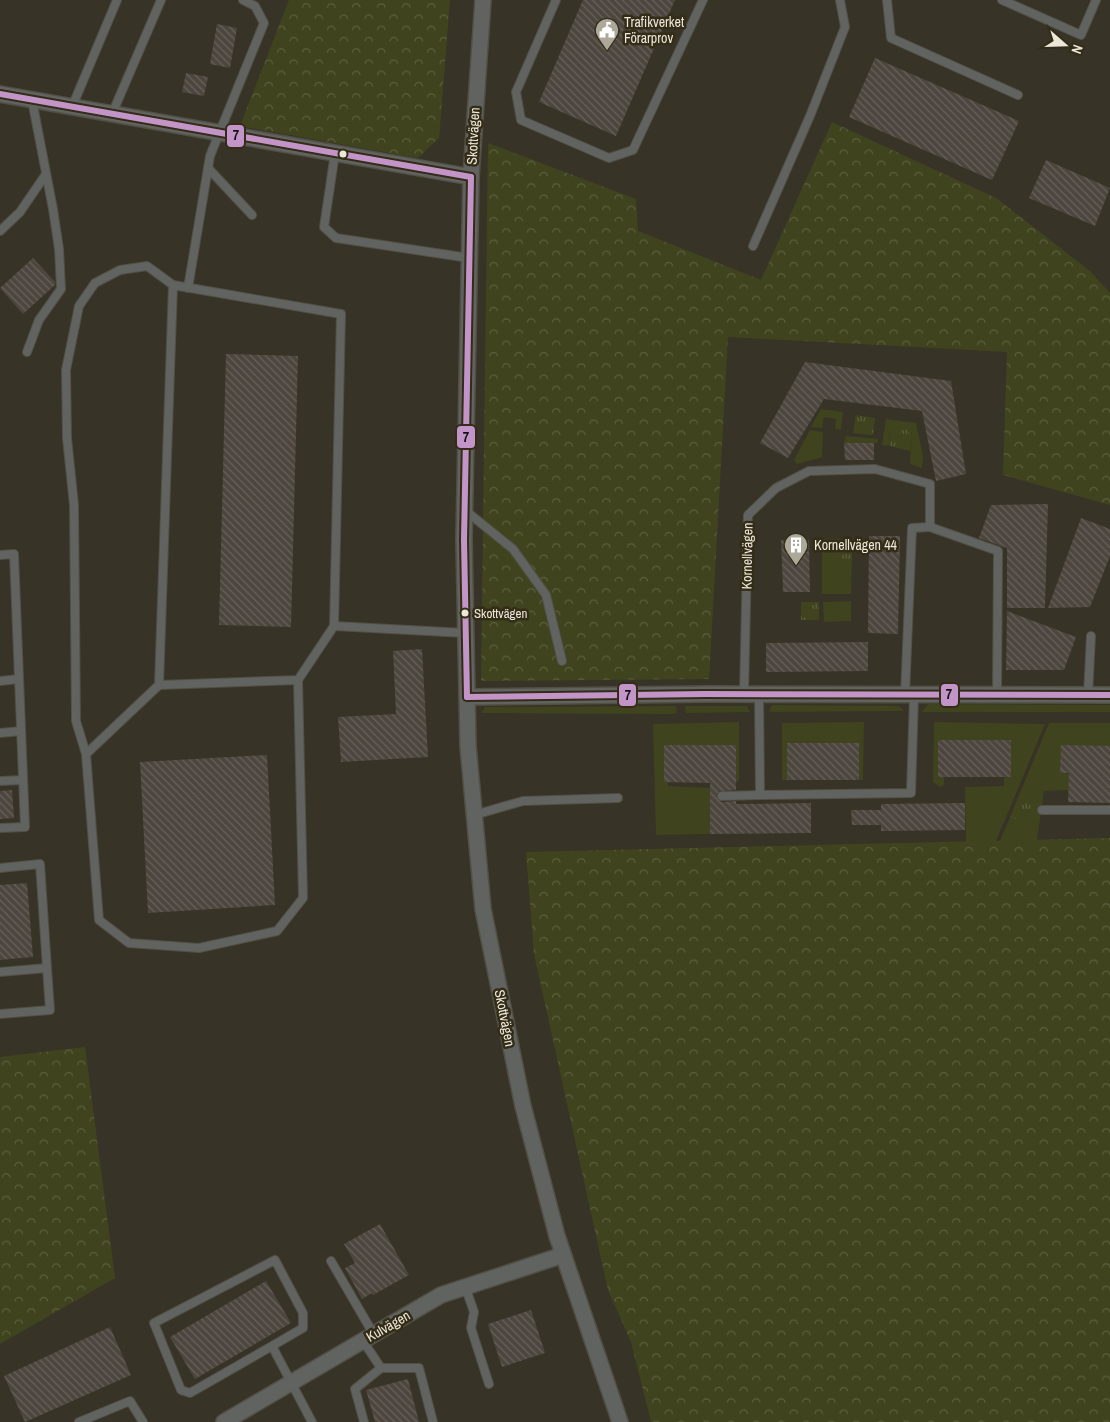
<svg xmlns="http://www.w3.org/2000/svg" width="1110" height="1422" viewBox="0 0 1110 1422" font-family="'Archivo Narrow',sans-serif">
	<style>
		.grass { fill: #3f441e }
		.forest { fill: url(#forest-crowns) }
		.park { fill: url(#park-tufts) }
		.building { fill: url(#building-back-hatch) }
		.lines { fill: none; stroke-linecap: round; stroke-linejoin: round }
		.lane-casing { stroke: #524f44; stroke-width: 10 }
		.street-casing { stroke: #524f44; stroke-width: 18 }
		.lane { stroke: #616361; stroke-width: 8 }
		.street { stroke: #616361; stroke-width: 15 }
		.bus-1-casing { stroke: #332c16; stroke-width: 10 }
		.bus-1 { stroke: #c294c7; stroke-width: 6 }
		.bus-dot { fill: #ebe7d9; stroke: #332c16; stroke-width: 2 }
		.labels { text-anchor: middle; stroke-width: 5; stroke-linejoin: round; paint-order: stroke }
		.bus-label { font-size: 13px; fill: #ebe7d9; stroke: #332c16; text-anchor: start }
		.poi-label { font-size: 14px; fill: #ebe7d9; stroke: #332c16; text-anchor: start }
		.street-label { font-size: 14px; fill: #ebe7d9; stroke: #332c16 }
		.line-badge { stroke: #332c16; stroke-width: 2 }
		.pale-badge-label { font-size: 14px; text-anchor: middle; font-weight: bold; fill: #111 }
	</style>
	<defs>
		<pattern id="forest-crowns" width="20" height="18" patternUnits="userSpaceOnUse" patternTransform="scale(1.25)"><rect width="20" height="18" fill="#3f441e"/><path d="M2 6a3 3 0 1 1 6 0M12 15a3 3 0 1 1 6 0" fill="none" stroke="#5b5f3e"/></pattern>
		<pattern id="park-tufts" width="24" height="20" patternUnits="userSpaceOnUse" patternTransform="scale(1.25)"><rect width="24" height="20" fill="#3f441e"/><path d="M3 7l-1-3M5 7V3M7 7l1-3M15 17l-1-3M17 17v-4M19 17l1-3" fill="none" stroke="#5b5f3e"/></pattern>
		<pattern id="building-back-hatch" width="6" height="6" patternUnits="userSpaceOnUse" patternTransform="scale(1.25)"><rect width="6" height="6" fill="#4c463f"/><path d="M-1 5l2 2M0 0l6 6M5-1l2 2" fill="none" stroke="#66615a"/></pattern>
	</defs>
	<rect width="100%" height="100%" fill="#373326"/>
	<g class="grass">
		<path d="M821,409L843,412L841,430L835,429L836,419L824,417L822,428L811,427Z"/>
		<path d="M886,419L916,423L923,457L922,468L910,464L911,437L891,429L890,446L882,445Z"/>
		<path d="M810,430L823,432L822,457L797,464L794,460Z"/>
		<path d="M846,436L878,439L877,443H844Z"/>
		<path d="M822,559H852L851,594H822Z"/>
		<path d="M851,601V621L824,622L823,602Z"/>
		<path d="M928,704L1110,705V712H922Z"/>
		<path d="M772,705L899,706L904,711L769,712Z"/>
		<path d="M676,706L677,713L669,714L481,713L485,707Z"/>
		<path d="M685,706H747L750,712L686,713Z"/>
		<path d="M739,722V780L734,786L736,745H664V781L668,782V786L710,788V834L656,835L653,724Z"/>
		<path d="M864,722L863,780H859V743H787V780H782V723Z"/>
		<path d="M934,722L1045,724L996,841L966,842L965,787L1004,786V777H1011L938,740V777H944V785L940,787L933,782Z"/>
		<path d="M1049,723H1110V746L1060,773L1088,774L1068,790L1044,791L1037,840L1000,841Z"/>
	</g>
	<g class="forest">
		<path d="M289,0H450L439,138L418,158L240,126Z"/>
		<path d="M832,122L996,198L1090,271L1110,293V505L1003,475L1007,352L728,337L709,679L481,681L488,143L636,199L638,231L761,280Z"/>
		<path d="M1110,838V1422H651L631,1342L608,1290L534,954L526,852Z"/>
		<path d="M85,1047L115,1278L0,1344V1057Z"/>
	</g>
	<g class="park">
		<path d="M856,415L875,418L873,435L853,433Z"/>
		<path d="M891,429L908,430L911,437L910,451L890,446Z"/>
		<path d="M822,539H839L840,543H852V559H822Z"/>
		<rect x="801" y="602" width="18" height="18"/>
		<path d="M1018,799L1038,807L1031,825L1011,817Z"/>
	</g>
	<g class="building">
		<path d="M583,0H675L616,136L539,102Z"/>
		<path d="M217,24L237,28L230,68L210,64Z"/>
		<path d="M875,58L1019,121L992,180L849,117Z"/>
		<path d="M186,73L208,77L204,96L182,92Z"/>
		<path d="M1046,160L1110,188L1095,226L1029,198Z"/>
		<path d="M33,258L55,282V285L23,314L0,288Z"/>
		<path d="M226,354L298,356L291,627L219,625Z"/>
		<path d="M805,362L951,381L966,474L936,481L922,411L824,399L788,458L760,443Z"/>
		<path d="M844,443H874V460H845Z"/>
		<path d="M1048,504L1045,608H1007V548L979,538L991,505Z"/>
		<path d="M1081,518L1110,529V556L1090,607L1048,608Z"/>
		<path d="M869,536H900L898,634L868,633Z"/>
		<path d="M781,540H809L810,592H783Z"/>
		<path d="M1007,611L1076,637L1064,670H1006Z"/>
		<path d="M868,642V671L766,672V643Z"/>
		<path d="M422,649L428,757L341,762L338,717L396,714L393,651Z"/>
		<rect x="938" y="740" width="73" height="37"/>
		<rect x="787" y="743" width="72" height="37"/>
		<path d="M664,745H736V790L720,791L717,794L718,799L722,802L736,801V804L811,803V833L710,834V783L664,782Z"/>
		<path d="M1061,745L1110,746V803L1068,802L1069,773H1060Z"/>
		<path d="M267,755L275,905L148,913L140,762Z"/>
		<path d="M12,790L14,818L0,819V791Z"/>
		<path d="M965,803V830L881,831V825H852L851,810H881V804Z"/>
		<path d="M27,883L33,957L0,960V885Z"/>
		<path d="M380,1224L409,1275L373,1295L372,1293L362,1299L345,1268L355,1263L344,1244Z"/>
		<path d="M266,1281L291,1323L195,1379L170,1337Z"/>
		<path d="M531,1310L545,1353L502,1367L488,1324Z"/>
		<path d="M110,1327L131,1375L25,1422L4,1376Z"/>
		<path d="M408,1379L419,1422H375L366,1390Z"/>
	</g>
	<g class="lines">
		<g class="lane-casing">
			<g id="lane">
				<path d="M556,0L516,92L521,120L609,158L633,150L703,0"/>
				<path d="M887,0L891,38L1018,95"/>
				<path d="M1002,0L1081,35L1096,0"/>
				<path d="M72,107L117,0"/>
				<path d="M112,114L161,0"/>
				<path d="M335,153L324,227L336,238L469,258"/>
				<path d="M208,168L252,215"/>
				<path d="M0,231L20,212L46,174"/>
				<path d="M753,246L810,116L845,27L840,0"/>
				<path d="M173,285L341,314L334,626L298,680L159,685Z"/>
				<path d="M188,288L210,156L264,23L255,6L243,0"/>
				<path d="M27,352L39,320L61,289L59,249L53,209L32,100"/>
				<path d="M466,511L513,549L546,595L562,661"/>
				<path d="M0,555L14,554L25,827L0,828"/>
				<path d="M334,626L465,633"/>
				<path d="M0,681L19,679"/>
				<path d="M159,685L86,754L99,920L129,943L199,948L277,931L303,898L298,680"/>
				<path d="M744,694L748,515L776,488L809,471L875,469L930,484V527L998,551L997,695"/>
				<path d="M759,694L760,795L911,793L914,695"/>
				<path d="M905,695L912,528L930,527"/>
				<path d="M1088,695L1091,636"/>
				<path d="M0,733L21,731"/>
				<path d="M86,754L76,721L74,505L67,438L66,370L79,306L95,283L120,270L147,266L173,285"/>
				<path d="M0,781L23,780"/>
				<path d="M722,796L760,795"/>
				<path d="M1042,810H1110"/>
				<path d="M474,815L523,801L618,798"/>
				<path d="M0,868L40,864L47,968L0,972"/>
				<path d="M0,1014L50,1010L47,968"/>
				<path d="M331,1261L374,1335"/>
				<path d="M465,1286L474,1312L471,1328L489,1384"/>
				<path d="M363,1341L381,1368"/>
				<path d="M272,1346L190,1393L181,1390L154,1323L275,1260L303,1313V1328L272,1346L312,1422"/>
				<path d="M79,1422L130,1401L143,1422"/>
				<path d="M364,1422L355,1389L381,1368H419L433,1422"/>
			</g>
		</g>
		<g class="street-casing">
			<g id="street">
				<path d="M483,0L471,177L464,540L468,746L483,909L523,1106L557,1236L620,1422"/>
				<path d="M0,94L471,177"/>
				<path d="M467,697L706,694L1110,695"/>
				<path d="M224,1422L441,1295L563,1255"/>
			</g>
		</g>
		<use href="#lane" class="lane"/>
		<use href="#street" class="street"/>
		<g class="bus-1-casing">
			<g id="bus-1">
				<path d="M0,94L471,177"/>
				<path d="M467,697L706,694L1110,695"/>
				<path d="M467,697L464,540L471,177"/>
			</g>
		</g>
		<use href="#bus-1" class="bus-1"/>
	</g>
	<defs>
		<g id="civic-pin" transform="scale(1.25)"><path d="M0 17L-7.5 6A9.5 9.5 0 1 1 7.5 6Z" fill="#aca89a" stroke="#332c16"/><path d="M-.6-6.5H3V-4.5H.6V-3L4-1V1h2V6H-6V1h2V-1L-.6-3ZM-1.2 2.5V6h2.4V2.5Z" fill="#fff"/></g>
		<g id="building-pin" transform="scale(1.25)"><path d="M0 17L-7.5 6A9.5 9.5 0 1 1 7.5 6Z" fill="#aca89a" stroke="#332c16"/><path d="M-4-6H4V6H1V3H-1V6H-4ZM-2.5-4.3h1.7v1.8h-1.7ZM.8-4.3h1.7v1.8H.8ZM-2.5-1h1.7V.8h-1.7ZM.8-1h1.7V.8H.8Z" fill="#fff"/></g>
	</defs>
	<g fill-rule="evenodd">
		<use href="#civic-pin" x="607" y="30"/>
		<use href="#building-pin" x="796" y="545"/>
	</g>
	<g class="bus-dot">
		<circle cx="343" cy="154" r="4.5"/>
		<circle cx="465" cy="613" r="4.5"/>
	</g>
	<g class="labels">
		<g class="bus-label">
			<text x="474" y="618">Skottvägen</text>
		</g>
		<g class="poi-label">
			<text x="624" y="27">Trafikverket<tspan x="624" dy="16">Förarprov</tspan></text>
			<text x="814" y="550">Kornellvägen 44</text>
		</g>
		<g class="street-label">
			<text transform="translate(473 136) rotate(-87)" y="5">Skottvägen</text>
			<text transform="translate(747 556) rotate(-89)" y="5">Kornellvägen</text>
			<text transform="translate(505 1018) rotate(79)" y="5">Skottvägen</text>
			<text transform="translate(388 1326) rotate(-30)" y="5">Kulvägen</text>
		</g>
	</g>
	<g class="line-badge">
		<rect x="226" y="124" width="19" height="24" rx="5" fill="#c294c7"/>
		<rect x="456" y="425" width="20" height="24" rx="5" fill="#c294c7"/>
		<rect x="940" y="683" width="19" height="24" rx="5" fill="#c294c7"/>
		<rect x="618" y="683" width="19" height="24" rx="5" fill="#c294c7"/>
	</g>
	<g class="pale-badge-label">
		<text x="236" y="140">7</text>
		<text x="466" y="442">7</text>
		<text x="949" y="699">7</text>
		<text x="628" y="700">7</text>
	</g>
	<g transform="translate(1065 45) rotate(110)" stroke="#332c16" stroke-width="4" paint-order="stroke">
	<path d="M0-4L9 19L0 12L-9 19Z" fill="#ebe7d9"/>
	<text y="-8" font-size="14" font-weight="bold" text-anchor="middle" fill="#ebe7d9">N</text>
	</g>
</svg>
